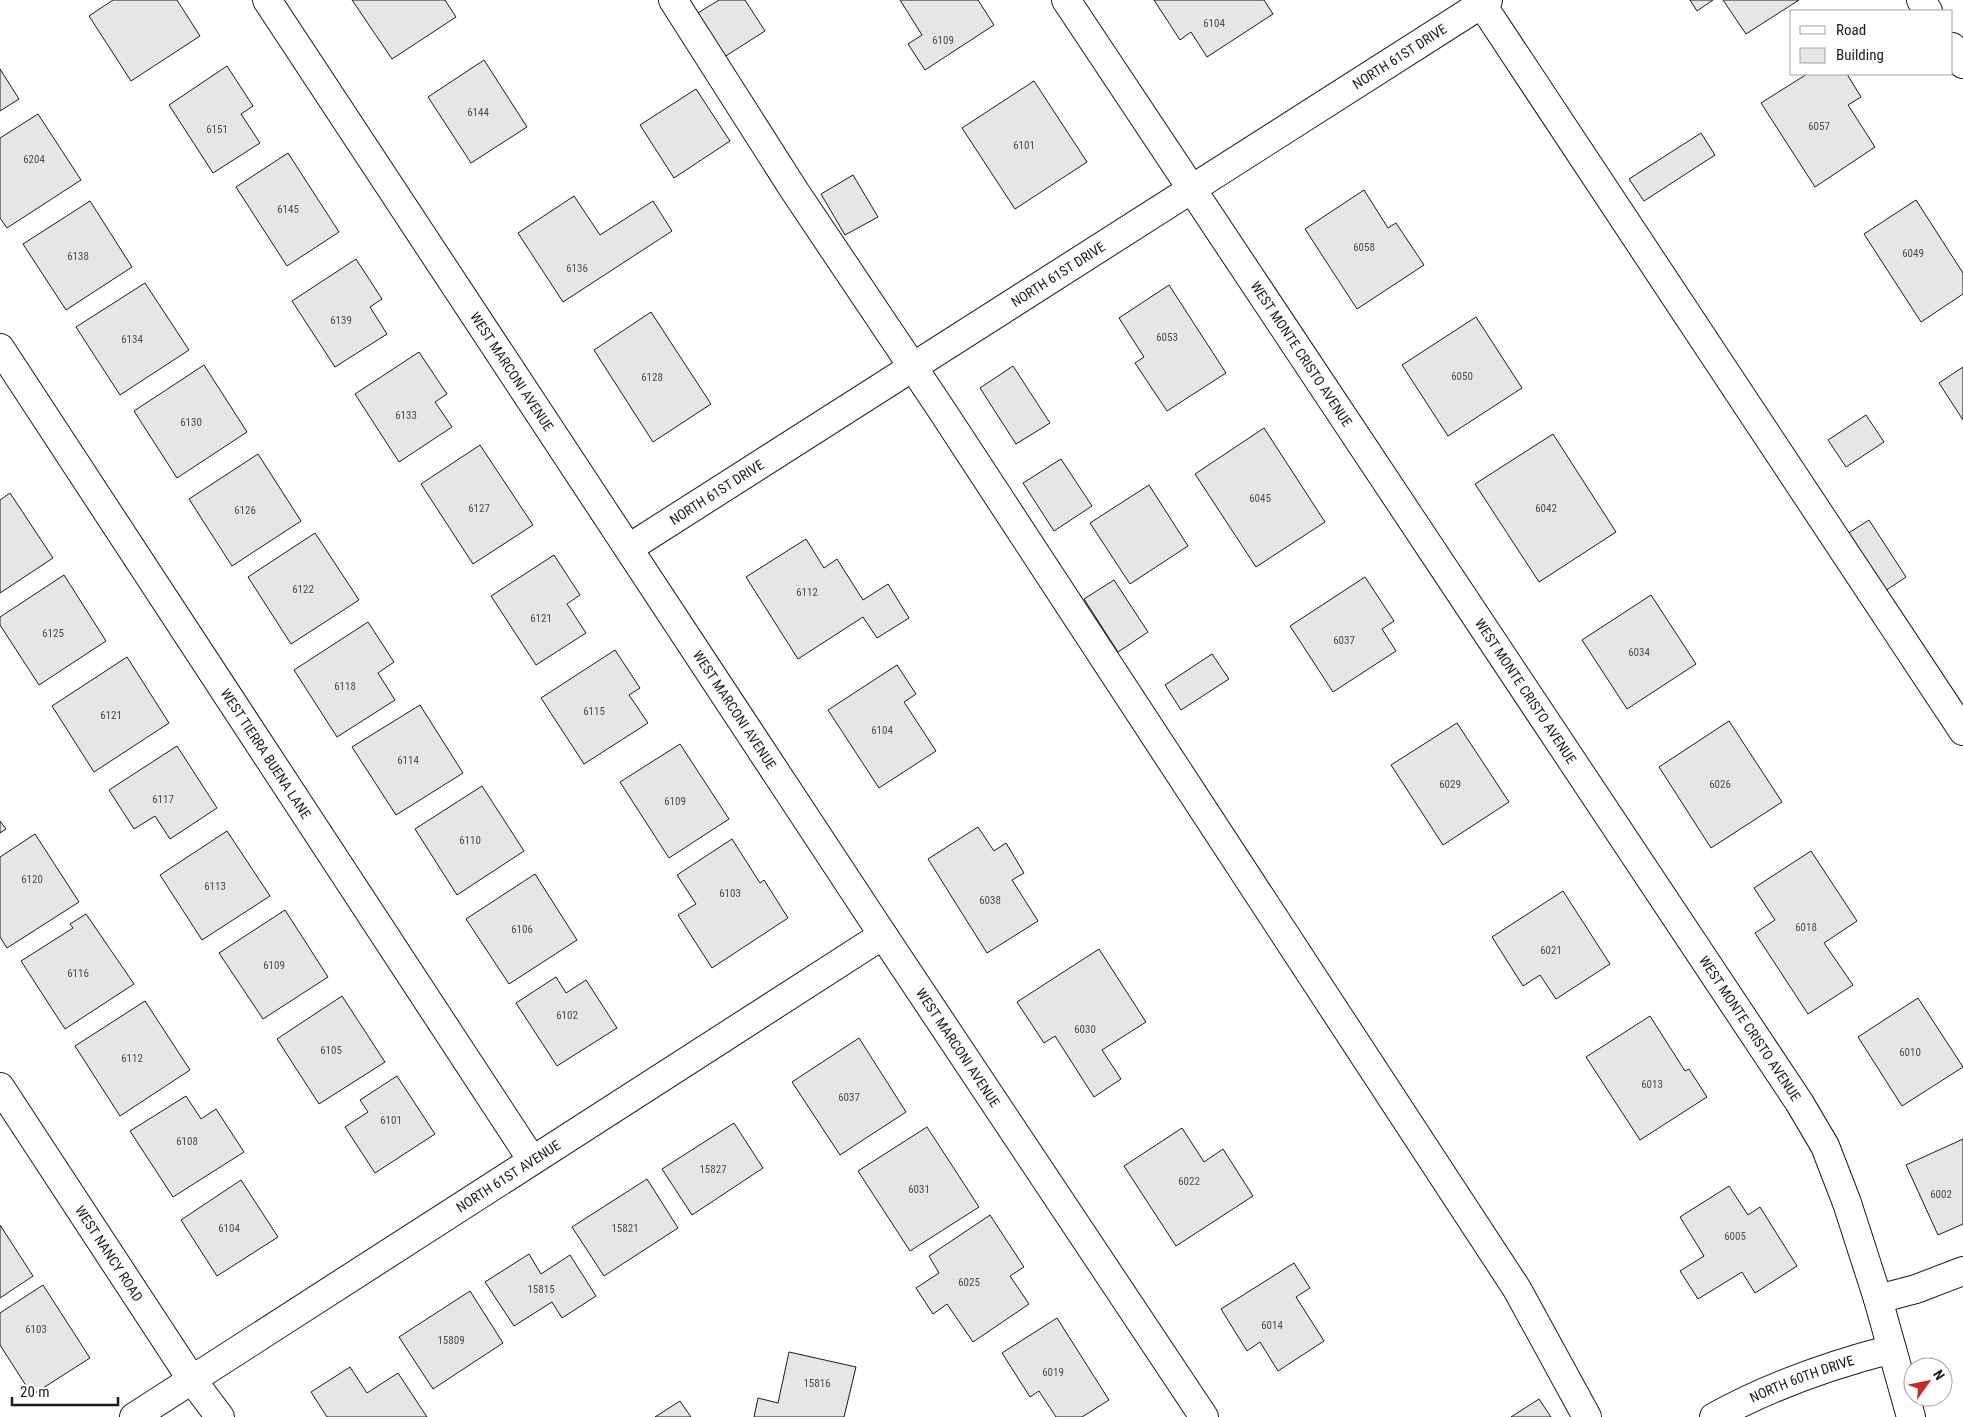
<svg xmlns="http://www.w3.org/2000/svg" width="1963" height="1417" viewBox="0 0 1963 1417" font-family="'Roboto Condensed',sans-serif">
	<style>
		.building { fill: #e6e6e6; stroke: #1a1a1a }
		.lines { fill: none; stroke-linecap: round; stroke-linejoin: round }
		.minor-casing { stroke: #1a1a1a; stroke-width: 30 }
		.minor { stroke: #fff; stroke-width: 28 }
		.labels { text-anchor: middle; stroke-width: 4; stroke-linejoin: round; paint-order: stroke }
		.number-label { font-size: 11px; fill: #4d4d4d }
		.street-label { font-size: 14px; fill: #1a1a1a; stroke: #fff }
	</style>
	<rect width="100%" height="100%" fill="#fff"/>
	<g class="building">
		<path d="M113,0H177L200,36L131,81L89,16Z"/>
		<path d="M352,0H445L456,17L392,59Z"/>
		<path d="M719,0H745L765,31L721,59L693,16Z"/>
		<path d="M900,0H978L994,25L925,70L908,44L922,35Z"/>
		<path d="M1154,0H1264L1273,14L1207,57L1191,32L1180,40Z"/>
		<path d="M1690,0H1713L1697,11Z"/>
		<path d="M1723,0H1799L1746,34Z"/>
		<path d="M484,60L527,127L471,163L428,97Z"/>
		<path d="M227,66L253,106L241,114L260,143L213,173L169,105Z"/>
		<path d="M0,69L19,99L0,111Z"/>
		<path d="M1807,74H1847L1861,97L1848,105L1875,147L1815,187L1761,103Z"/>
		<path d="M1034,81L1087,162L1015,209L962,128Z"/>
		<path d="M696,89L730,141L674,178L640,125Z"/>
		<path d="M38,114L81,180L7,228L0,218V138Z"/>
		<path d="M1701,133L1715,155L1644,201L1629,179Z"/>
		<path d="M288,153L339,232L287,266L236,187Z"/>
		<path d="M853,175L878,217L845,235L821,194Z"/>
		<path d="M1364,190L1388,228L1396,223L1424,265L1357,309L1305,229Z"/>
		<path d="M574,196L600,235L653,201L672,231L563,302L518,233Z"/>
		<path d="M1916,200L1963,273V294L1921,322L1864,234Z"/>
		<path d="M90,201L132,267L66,310L23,244Z"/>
		<path d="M356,259L382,299L370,307L387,334L335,367L292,301Z"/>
		<path d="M145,283L189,350L120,395L76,327Z"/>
		<path d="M1169,285L1226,373L1167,411L1135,363L1144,357L1119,318Z"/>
		<path d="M651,312L711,404L653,442L594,350Z"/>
		<path d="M1476,317L1522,388L1448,436L1402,365Z"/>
		<path d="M419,352L447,394L435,402L452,427L399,462L355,394Z"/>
		<path d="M204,365L247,432L177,478L134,411Z"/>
		<path d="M1013,366L1050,423L1016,444L980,388Z"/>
		<path d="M1963,367V420L1939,383Z"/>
		<path d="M1866,415L1884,442L1846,467L1828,440Z"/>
		<path d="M1264,428L1325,522L1256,567L1195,474Z"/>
		<path d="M1553,434L1616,532L1539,582L1475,484Z"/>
		<path d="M480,445L533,525L473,564L421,484Z"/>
		<path d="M258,454L301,521L232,566L189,499Z"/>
		<path d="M1061,459L1092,506L1054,531L1023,483Z"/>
		<path d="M1149,485L1188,546L1130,584L1090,523Z"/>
		<path d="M10,493L53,558L0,593V500Z"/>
		<path d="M1869,520L1906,577L1885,591L1847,534Z"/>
		<path d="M315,533L359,600L291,644L248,577Z"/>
		<path d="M806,539L824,568L837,559L863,600L888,584L909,618L877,638L863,617L798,659L746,577Z"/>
		<path d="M554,555L580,595L567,604L586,633L536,665L491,596Z"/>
		<path d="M64,575L106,641L39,685L0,625V617Z"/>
		<path d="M1365,577L1394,621L1382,629L1396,651L1333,692L1290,626Z"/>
		<path d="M1114,580L1148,632L1118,652L1084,599Z"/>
		<path d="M1651,595L1696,664L1627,709L1582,640Z"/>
		<path d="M368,622L394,662L378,673L395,700L337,737L294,670Z"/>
		<path d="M615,650L640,688L629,695L648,723L584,764L541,698Z"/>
		<path d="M1212,654L1229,679L1181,710L1165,685Z"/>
		<path d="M127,657L169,723L94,772L52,706Z"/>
		<path d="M897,665L916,694L904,702L936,751L879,788L828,710Z"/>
		<path d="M420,705L463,773L396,815L352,747Z"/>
		<path d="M1729,721L1782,802L1711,848L1659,767Z"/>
		<path d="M1457,723L1509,802L1443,845L1391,765Z"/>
		<path d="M680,744L729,819L669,858L620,782Z"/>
		<path d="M177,746L217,808L170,839L155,816L134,829L109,790Z"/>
		<path d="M482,786L524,851L457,895L415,829Z"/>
		<path d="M0,821L6,829L0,833Z"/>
		<path d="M978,827L994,851L1006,843L1024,873L1012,880L1038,921L987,953L928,859Z"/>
		<path d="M227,831L270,896L202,940L160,875Z"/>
		<path d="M35,834L79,902L7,948L0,937V857Z"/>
		<path d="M732,839L760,883L764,880L788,918L712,968L678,915L696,904L677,875Z"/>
		<path d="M1811,851L1857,921L1824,943L1853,985L1808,1014L1755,933L1775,920L1754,888Z"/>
		<path d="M535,874L577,940L509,984L466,919Z"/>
		<path d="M1563,891L1610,964L1556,999L1540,975L1523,986L1492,937Z"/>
		<path d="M285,910L328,977L263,1019L219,953Z"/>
		<path d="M86,914L134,984L65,1029L21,961L73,928L70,924Z"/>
		<path d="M1099,949L1146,1022L1102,1050L1121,1079L1094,1097L1055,1036L1044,1043L1017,1002Z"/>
		<path d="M556,977L566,993L586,980L617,1028L557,1066L516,1003Z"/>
		<path d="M342,996L385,1062L319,1104L277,1039Z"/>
		<path d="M1918,998L1963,1067L1902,1106L1858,1037Z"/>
		<path d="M145,1001L190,1070L120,1116L75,1046Z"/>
		<path d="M1650,1016L1685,1071L1689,1069L1707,1097L1640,1140L1586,1057Z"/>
		<path d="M859,1038L906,1112L840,1155L792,1082Z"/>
		<path d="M397,1076L435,1134L375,1173L345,1127L368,1112L360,1100Z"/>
		<path d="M186,1096L201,1119L216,1109L244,1152L173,1197L130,1131Z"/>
		<path d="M734,1123L763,1168L692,1215L662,1169Z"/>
		<path d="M927,1127L979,1207L910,1251L858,1171Z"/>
		<path d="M1182,1128L1204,1162L1223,1149L1253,1196L1176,1246L1124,1166Z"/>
		<path d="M1963,1139V1224L1938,1235L1906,1165Z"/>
		<path d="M647,1179L678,1228L604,1276L572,1227Z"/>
		<path d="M241,1180L278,1237L217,1276L181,1220Z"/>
		<path d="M1729,1186L1748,1215L1760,1207L1797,1266L1755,1293L1742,1272L1698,1299L1680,1271L1704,1256L1680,1217Z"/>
		<path d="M990,1215L1024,1267L1010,1276L1029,1304L973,1342L947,1304L933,1314L916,1288L939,1273L929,1256Z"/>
		<path d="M0,1225L33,1276L0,1298Z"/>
		<path d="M529,1254L541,1274L570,1255L596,1296L562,1318L552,1302L514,1326L485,1282Z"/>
		<path d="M1294,1263L1310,1288L1296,1297L1324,1341L1278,1371L1260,1342L1247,1351L1221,1309Z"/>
		<path d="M43,1285L90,1358L32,1395L0,1345V1313Z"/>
		<path d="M470,1291L503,1343L433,1389L399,1337Z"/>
		<path d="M1057,1318L1109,1400L1082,1417H1056L1039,1391L1030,1397L1002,1353Z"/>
		<path d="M789,1352L856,1367L844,1417H754L758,1398L778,1403Z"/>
		<path d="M350,1367L367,1393L398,1373L427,1417H327L311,1392Z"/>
		<path d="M1539,1399L1551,1417H1511Z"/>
		<path d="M680,1401L691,1417H655Z"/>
	</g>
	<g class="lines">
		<g class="minor-casing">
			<g id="minor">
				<path id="s1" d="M267,0L883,935L1204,1417"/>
				<path d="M673,0L794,190L941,409L1517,1289L1587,1417"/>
				<path id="s2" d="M1066,0L1799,1102L1825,1146L1847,1203L1878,1299L1911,1417"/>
				<path d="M1479,0L1963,731"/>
				<path d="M1921,0L1928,11"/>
				<path d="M1952,47L1963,64"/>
				<path id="s3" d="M0,348L532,1160"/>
				<path id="s4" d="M629,548L1488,0"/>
				<path id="s5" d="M0,1087L192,1380L220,1417"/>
				<path d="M1878,1299L1916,1289L1963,1271"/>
				<path id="s6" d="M134,1417L883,935"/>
				<path id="s7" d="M1714,1417C1770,1386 1830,1365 1892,1349"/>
			</g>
		</g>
		<use href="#minor" class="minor"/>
	</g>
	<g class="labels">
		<g class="number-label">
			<text x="1214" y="27">6104</text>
			<text x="943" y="44">6109</text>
			<text x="478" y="116">6144</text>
			<text x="1819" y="130">6057</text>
			<text x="217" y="133">6151</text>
			<text x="1024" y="149">6101</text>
			<text x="34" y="163">6204</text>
			<text x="288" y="213">6145</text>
			<text x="1364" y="251">6058</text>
			<text x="1913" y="257">6049</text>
			<text x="78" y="260">6138</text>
			<text x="577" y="272">6136</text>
			<text x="341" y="324">6139</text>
			<text x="1167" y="341">6053</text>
			<text x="132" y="343">6134</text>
			<text x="1462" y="380">6050</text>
			<text x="652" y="381">6128</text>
			<text x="406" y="419">6133</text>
			<text x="191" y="426">6130</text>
			<text x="1260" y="502">6045</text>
			<text x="479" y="512">6127</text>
			<text x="1546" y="512">6042</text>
			<text x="245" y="514">6126</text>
			<text x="303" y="593">6122</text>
			<text x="807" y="596">6112</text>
			<text x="541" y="622">6121</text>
			<text x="53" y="637">6125</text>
			<text x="1344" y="644">6037</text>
			<text x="1639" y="656">6034</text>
			<text x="345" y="690">6118</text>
			<text x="594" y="715">6115</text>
			<text x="111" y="719">6121</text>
			<text x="882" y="734">6104</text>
			<text x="408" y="764">6114</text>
			<text x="1450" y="788">6029</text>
			<text x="1720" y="788">6026</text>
			<text x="163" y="803">6117</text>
			<text x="675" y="805">6109</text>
			<text x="470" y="844">6110</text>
			<text x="32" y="883">6120</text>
			<text x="215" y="890">6113</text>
			<text x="730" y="897">6103</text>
			<text x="990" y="904">6038</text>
			<text x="1806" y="931">6018</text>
			<text x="522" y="933">6106</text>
			<text x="1551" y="954">6021</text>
			<text x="274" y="969">6109</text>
			<text x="78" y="977">6116</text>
			<text x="567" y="1019">6102</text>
			<text x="1085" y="1033">6030</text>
			<text x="331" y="1054">6105</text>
			<text x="1910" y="1056">6010</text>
			<text x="132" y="1062">6112</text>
			<text x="1652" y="1088">6013</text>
			<text x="849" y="1101">6037</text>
			<text x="391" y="1124">6101</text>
			<text x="187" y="1145">6108</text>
			<text x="713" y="1173">15827</text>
			<text x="1189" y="1185">6022</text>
			<text x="919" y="1193">6031</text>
			<text x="1941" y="1198">6002</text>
			<text x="229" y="1232">6104</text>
			<text x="625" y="1232">15821</text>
			<text x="1735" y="1240">6005</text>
			<text x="969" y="1286">6025</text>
			<text x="541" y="1293">15815</text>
			<text x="1272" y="1329">6014</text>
			<text x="36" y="1333">6103</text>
			<text x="451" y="1344">15809</text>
			<text x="1053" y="1376">6019</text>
			<text x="817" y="1387">15816</text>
		</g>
		<g class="street-label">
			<text dy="5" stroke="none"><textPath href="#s4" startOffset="914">NORTH 61ST DRIVE</textPath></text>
			<text dy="5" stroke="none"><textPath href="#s4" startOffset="509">NORTH 61ST DRIVE</textPath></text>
			<text dy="5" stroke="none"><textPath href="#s2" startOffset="425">WEST MONTE CRISTO AVENUE</textPath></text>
			<text dy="5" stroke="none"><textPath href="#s1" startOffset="445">WEST MARCONI AVENUE</textPath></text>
			<text dy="5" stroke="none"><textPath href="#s4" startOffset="104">NORTH 61ST DRIVE</textPath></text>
			<text dy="5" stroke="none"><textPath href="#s2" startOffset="830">WEST MONTE CRISTO AVENUE</textPath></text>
			<text dy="5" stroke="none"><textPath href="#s1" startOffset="850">WEST MARCONI AVENUE</textPath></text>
			<text dy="5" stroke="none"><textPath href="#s3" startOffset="485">WEST TIERRA BUENA LANE</textPath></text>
			<text dy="5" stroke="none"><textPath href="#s2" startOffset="1235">WEST MONTE CRISTO AVENUE</textPath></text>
			<text dy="5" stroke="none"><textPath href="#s1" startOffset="1255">WEST MARCONI AVENUE</textPath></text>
			<text dy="5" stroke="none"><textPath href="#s6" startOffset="445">NORTH 61ST AVENUE</textPath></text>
			<text dy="5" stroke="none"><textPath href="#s5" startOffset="199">WEST NANCY ROAD</textPath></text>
			<text dy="5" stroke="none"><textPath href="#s7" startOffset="96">NORTH 60TH DRIVE</textPath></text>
		</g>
	</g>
	<rect x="1790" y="10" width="162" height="65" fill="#ffffff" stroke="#a3a3a3"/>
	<rect x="1800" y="26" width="25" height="8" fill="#ffffff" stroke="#a3a3a3"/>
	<text x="1836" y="35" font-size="15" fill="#1a1a1a">Road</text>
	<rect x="1800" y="48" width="25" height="15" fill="#e6e6e6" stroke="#a3a3a3"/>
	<text x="1836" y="60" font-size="15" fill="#1a1a1a">Building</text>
	<g transform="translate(1928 1382) rotate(57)"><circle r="24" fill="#ffffff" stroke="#a3a3a3"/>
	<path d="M0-4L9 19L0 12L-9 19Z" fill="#c62828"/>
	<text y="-8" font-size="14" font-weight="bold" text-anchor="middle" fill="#1a1a1a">N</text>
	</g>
	<path d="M12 1397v8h106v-8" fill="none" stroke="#1a1a1a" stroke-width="2.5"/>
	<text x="20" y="1397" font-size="15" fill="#1a1a1a" stroke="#ffffff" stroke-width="4" paint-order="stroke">20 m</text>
</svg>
